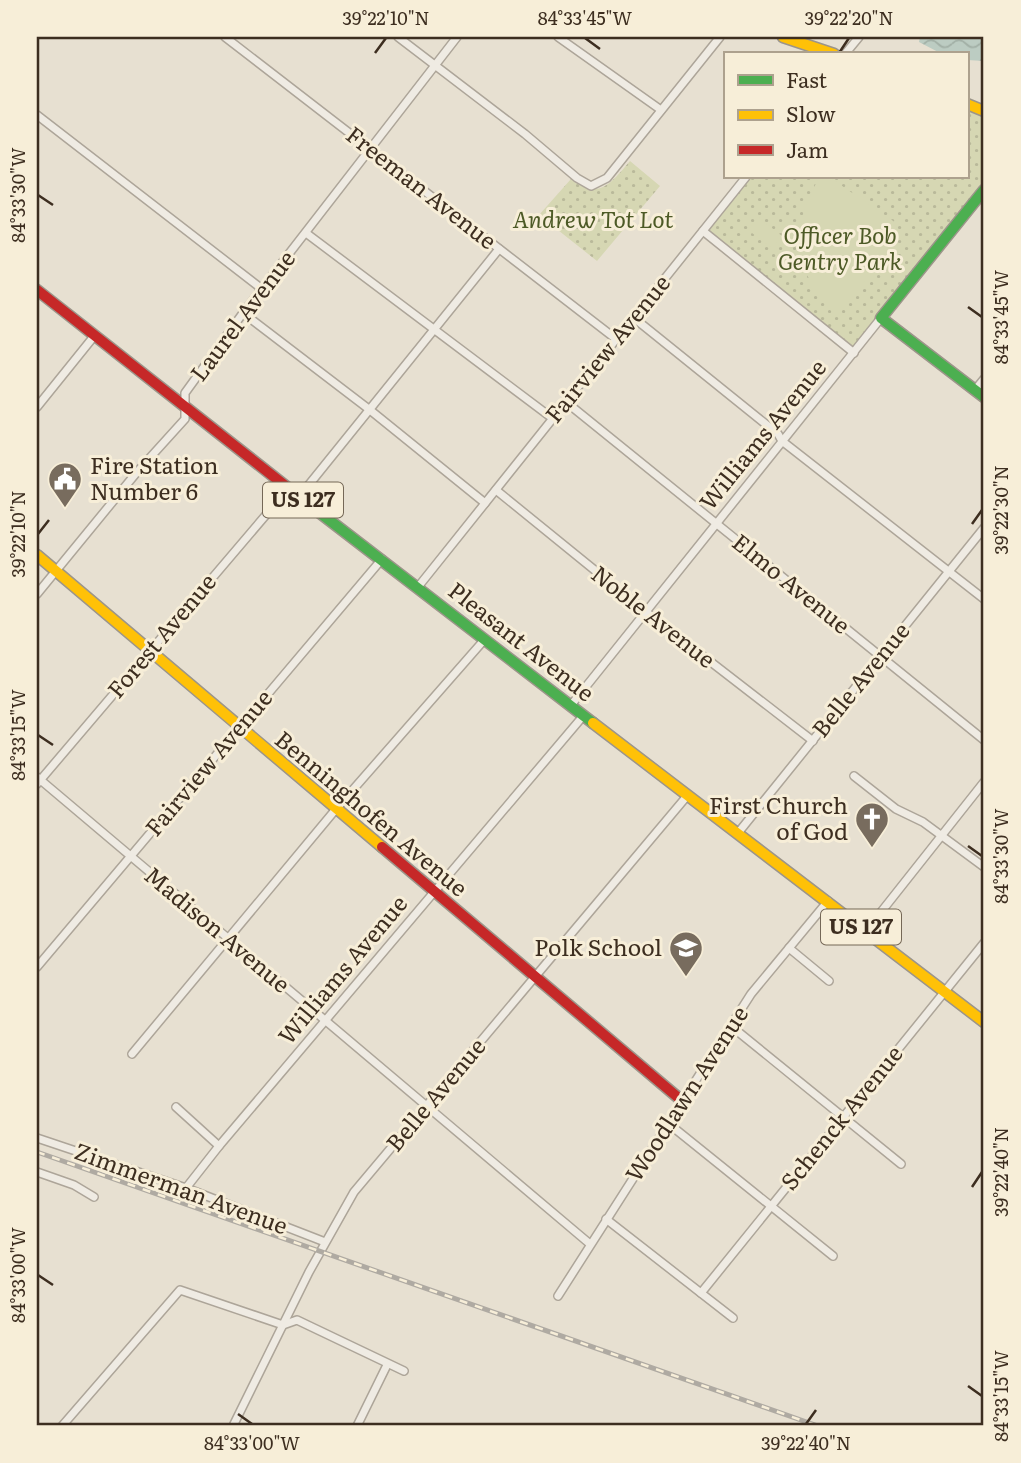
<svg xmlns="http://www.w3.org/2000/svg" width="1021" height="1463" viewBox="0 0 1021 1463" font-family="Literata,serif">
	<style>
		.green { fill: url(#green-dots) }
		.pitch { fill: #d6d7b3 }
		.water { fill: url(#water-waves) }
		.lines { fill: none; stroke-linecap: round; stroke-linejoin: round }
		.street-casing { stroke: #ada599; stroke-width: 10 }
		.fast-casing { stroke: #9c958a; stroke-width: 13 }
		.slow-casing { stroke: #9c958a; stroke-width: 13 }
		.jam-casing { stroke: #9c958a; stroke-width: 13 }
		.street { stroke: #efebe3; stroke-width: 7 }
		.fast { stroke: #4caf50; stroke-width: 10 }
		.slow { stroke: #ffc107; stroke-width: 10 }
		.jam { stroke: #c62828; stroke-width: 10 }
		.rail-casing { stroke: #afaaa2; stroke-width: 5 }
		.rail { stroke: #f7eed8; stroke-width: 2.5; stroke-dasharray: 8; stroke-linecap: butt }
		.ticks { fill: none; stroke: #3d2e20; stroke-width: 2.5 }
		.labels { text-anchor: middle; stroke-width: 6; stroke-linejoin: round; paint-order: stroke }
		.shield { fill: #f7eed8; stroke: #756857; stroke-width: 2 }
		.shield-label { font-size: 21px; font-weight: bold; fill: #3d2e20 }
		.street-label { font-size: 23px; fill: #3d2e20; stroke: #f7eed8 }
		.park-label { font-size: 23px; font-style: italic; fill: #4d5a26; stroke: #f7eed8 }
		.poi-label { font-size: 23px; fill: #3d2e20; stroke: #f7eed8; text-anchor: end }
		.neatline { fill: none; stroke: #3d2e20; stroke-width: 2.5 }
		.ticks-label { font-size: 18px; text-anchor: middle; fill: #3d2e20 }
	</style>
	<defs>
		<pattern id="green-dots" width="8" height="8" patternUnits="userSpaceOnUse" patternTransform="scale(1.75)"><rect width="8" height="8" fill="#d6d7b3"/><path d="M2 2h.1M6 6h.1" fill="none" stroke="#b9b99a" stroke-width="1.8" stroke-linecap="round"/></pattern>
		<pattern id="water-waves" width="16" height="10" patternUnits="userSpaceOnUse" patternTransform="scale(1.75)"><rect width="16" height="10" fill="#bcccc2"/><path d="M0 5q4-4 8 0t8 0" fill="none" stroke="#a2b0a6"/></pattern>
	</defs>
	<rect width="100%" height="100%" fill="#e7e0d1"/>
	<g class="green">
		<path d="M967,104L984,111V190L854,353L703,231L746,177H967Z"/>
		<path d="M630,161L660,186L597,261L539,215L571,179C599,201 611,183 630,161Z"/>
	</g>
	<g class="pitch">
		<path d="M819,177H829L896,223L897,248L865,281L836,317C792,262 787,241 819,177Z"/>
		<path d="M758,217L782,236L772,248L748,230Z"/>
	</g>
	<path class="water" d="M920,37H984V61L967,60V54H942L919,42Z"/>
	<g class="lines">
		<g class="street-casing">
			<g id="street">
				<path d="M225,37L616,339"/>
				<path d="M398,37L525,134L577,178L591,186L607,178L720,37"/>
				<path d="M558,37L661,110"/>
				<path d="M845,54L859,37"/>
				<path d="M37,115L262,289"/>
				<path d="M703,231L854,353"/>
				<path d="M306,233L552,418"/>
				<path d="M243,313L370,410L485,503"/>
				<path d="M634,318L778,434L782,441L984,599"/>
				<path d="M975,390L984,379"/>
				<path d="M566,402L984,740"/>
				<path d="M37,407L95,335"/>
				<path d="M496,490L645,611L813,741"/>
				<path d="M299,497L499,249"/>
				<path d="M418,587L746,177"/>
				<path d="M37,594L137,472L185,419V393L243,313L457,37"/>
				<path d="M572,704L881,318"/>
				<path d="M854,776L896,809L923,822L984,867"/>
				<path d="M37,777L590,1244"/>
				<path d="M37,784L288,489"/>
				<path d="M738,833L984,528"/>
				<path d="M866,931L984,782"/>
				<path d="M789,948L829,981"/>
				<path d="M37,967L382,559"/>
				<path d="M731,1026L901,1164"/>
				<path d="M132,1054L336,809L485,639"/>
				<path d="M176,1107L219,1146"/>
				<path d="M669,1124L833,1256"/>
				<path d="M37,1138L186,1188L325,1242"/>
				<path d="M37,1172L74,1185L94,1197"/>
				<path d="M186,1188L219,1146L584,715"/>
				<path d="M606,1219L733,1318"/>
				<path d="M701,1293L984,943"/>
				<path d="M558,1296L751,994L828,901"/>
				<path d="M62,1426L180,1290L283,1325L297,1320L404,1371"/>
				<path d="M233,1426L309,1272L354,1192L687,796"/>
				<path d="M357,1426L387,1365"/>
			</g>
		</g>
		<g class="fast-casing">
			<g id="fast">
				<path d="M984,190L881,318L984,397"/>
				<path d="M311,506L593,723"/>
			</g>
		</g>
		<g class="slow-casing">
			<g id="slow">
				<path d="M783,37L834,54"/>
				<path d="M967,104L984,111"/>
				<path d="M37,555L382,847"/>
				<path d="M593,723L984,1022"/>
			</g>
		</g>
		<g class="jam-casing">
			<g id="jam">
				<path d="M37,290L311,506"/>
				<path d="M382,847L681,1100"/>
			</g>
		</g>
		<use href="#street" class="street"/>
		<use href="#fast" class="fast"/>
		<use href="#slow" class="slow"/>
		<use href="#jam" class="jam"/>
		<g class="rail-casing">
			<path id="rail" d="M37,1152L818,1426"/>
		</g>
		<use href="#rail" class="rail"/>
	</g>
	<path class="ticks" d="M585,38L600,49M375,53L386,38M839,53L849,38M38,195L53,205M968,307L982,317M972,524L982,510M38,534L49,520M38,735L53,745M968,846L982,856M972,1187L982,1172M38,1275L53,1285M968,1386L982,1396M238,1414L252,1424M806,1424L816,1410"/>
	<defs>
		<g id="civic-pin" transform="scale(1.75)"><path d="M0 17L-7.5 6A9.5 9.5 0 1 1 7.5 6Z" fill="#786c5e" stroke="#f7eed8"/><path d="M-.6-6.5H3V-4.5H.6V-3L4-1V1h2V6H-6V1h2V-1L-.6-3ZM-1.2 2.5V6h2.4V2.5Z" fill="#fff"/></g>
		<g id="church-pin" transform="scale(1.75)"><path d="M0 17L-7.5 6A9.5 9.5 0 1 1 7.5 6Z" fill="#786c5e" stroke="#f7eed8"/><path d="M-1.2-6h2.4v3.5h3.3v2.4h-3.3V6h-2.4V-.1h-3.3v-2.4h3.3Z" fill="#fff"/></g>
		<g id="school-pin" transform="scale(1.75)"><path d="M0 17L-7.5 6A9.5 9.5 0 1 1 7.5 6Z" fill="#786c5e" stroke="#f7eed8"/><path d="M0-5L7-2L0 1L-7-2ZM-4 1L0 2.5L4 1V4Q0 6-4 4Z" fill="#fff"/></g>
	</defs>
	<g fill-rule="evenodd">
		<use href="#civic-pin" x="65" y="479"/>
		<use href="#church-pin" x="872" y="819"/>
		<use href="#school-pin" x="686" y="948"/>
	</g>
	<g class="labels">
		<g class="shield">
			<rect x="263" y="482.5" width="80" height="35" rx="5"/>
			<rect x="821" y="909.5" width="80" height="35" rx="5"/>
		</g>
		<g class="shield-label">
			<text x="303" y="507">US 127</text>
			<text x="861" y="934">US 127</text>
		</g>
		<g class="street-label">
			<text transform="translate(421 188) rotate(38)" y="8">Freeman Avenue</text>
			<text transform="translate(243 316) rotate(-53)" y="8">Laurel Avenue</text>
			<text transform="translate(608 349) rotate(-51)" y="8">Fairview Avenue</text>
			<text transform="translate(763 435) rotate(-51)" y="8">Williams Avenue</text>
			<text transform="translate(791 584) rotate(39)" y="8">Elmo Avenue</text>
			<text transform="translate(653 617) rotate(38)" y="8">Noble Avenue</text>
			<text transform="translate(162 636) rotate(-50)" y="8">Forest Avenue</text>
			<text transform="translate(521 642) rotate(38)" y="8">Pleasant Avenue</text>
			<text transform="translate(861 680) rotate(-51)" y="8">Belle Avenue</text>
			<text transform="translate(209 763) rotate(-50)" y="8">Fairview Avenue</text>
			<text transform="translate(371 814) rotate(40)" y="8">Benninghofen Avenue</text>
			<text transform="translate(217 930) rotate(40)" y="8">Madison Avenue</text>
			<text transform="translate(343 970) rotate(-50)" y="8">Williams Avenue</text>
			<text transform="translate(687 1094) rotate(-57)" y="8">Woodlawn Avenue</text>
			<text transform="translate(436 1095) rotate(-50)" y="8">Belle Avenue</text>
			<text transform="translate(842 1118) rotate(-51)" y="8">Schenck Avenue</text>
			<text transform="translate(181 1189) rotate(20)" y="8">Zimmerman Avenue</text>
		</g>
		<g class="park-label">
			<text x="593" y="228">Andrew Tot Lot</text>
			<text x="840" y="244">Officer Bob<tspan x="840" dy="26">Gentry Park</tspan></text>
		</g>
		<g class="poi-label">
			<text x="90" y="474" text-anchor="start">Fire Station<tspan x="90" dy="26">Number 6</tspan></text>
			<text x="848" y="814">First Church<tspan x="848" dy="26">of God</tspan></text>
			<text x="662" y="956">Polk School</text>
		</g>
	</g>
	<rect width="1021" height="1463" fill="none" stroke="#f7eed8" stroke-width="77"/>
	<rect x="724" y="52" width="245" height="126" fill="#f7eed8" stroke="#ada18e" stroke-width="2"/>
	<rect x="738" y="75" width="35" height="10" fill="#4caf50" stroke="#ada18e" stroke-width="2"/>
	<text x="786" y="88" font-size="21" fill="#3d2e20">Fast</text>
	<rect x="738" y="110" width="35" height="10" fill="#ffc107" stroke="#ada18e" stroke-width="2"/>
	<text x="786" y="122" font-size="21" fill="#3d2e20">Slow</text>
	<rect x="738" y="145" width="35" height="10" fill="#c62828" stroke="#ada18e" stroke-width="2"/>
	<text x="786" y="158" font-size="21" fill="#3d2e20">Jam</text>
	<rect x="38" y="38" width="944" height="1386" class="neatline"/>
	<g class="ticks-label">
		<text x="386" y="25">39°22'10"N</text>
		<text x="585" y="25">84°33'45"W</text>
		<text x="849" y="25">39°22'20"N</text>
		<text transform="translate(19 195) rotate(-90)" y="6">84°33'30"W</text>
		<text transform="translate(1002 317) rotate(-90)" y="6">84°33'45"W</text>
		<text transform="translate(1002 510) rotate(-90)" y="6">39°22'30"N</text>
		<text transform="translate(19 534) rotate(-90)" y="6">39°22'10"N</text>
		<text transform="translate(19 735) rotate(-90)" y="6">84°33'15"W</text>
		<text transform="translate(1002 856) rotate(-90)" y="6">84°33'30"W</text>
		<text transform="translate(1002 1172) rotate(-90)" y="6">39°22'40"N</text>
		<text transform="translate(19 1275) rotate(-90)" y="6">84°33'00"W</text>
		<text transform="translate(1002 1396) rotate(-90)" y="6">84°33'15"W</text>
		<text x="252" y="1450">84°33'00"W</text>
		<text x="806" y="1450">39°22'40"N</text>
	</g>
</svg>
